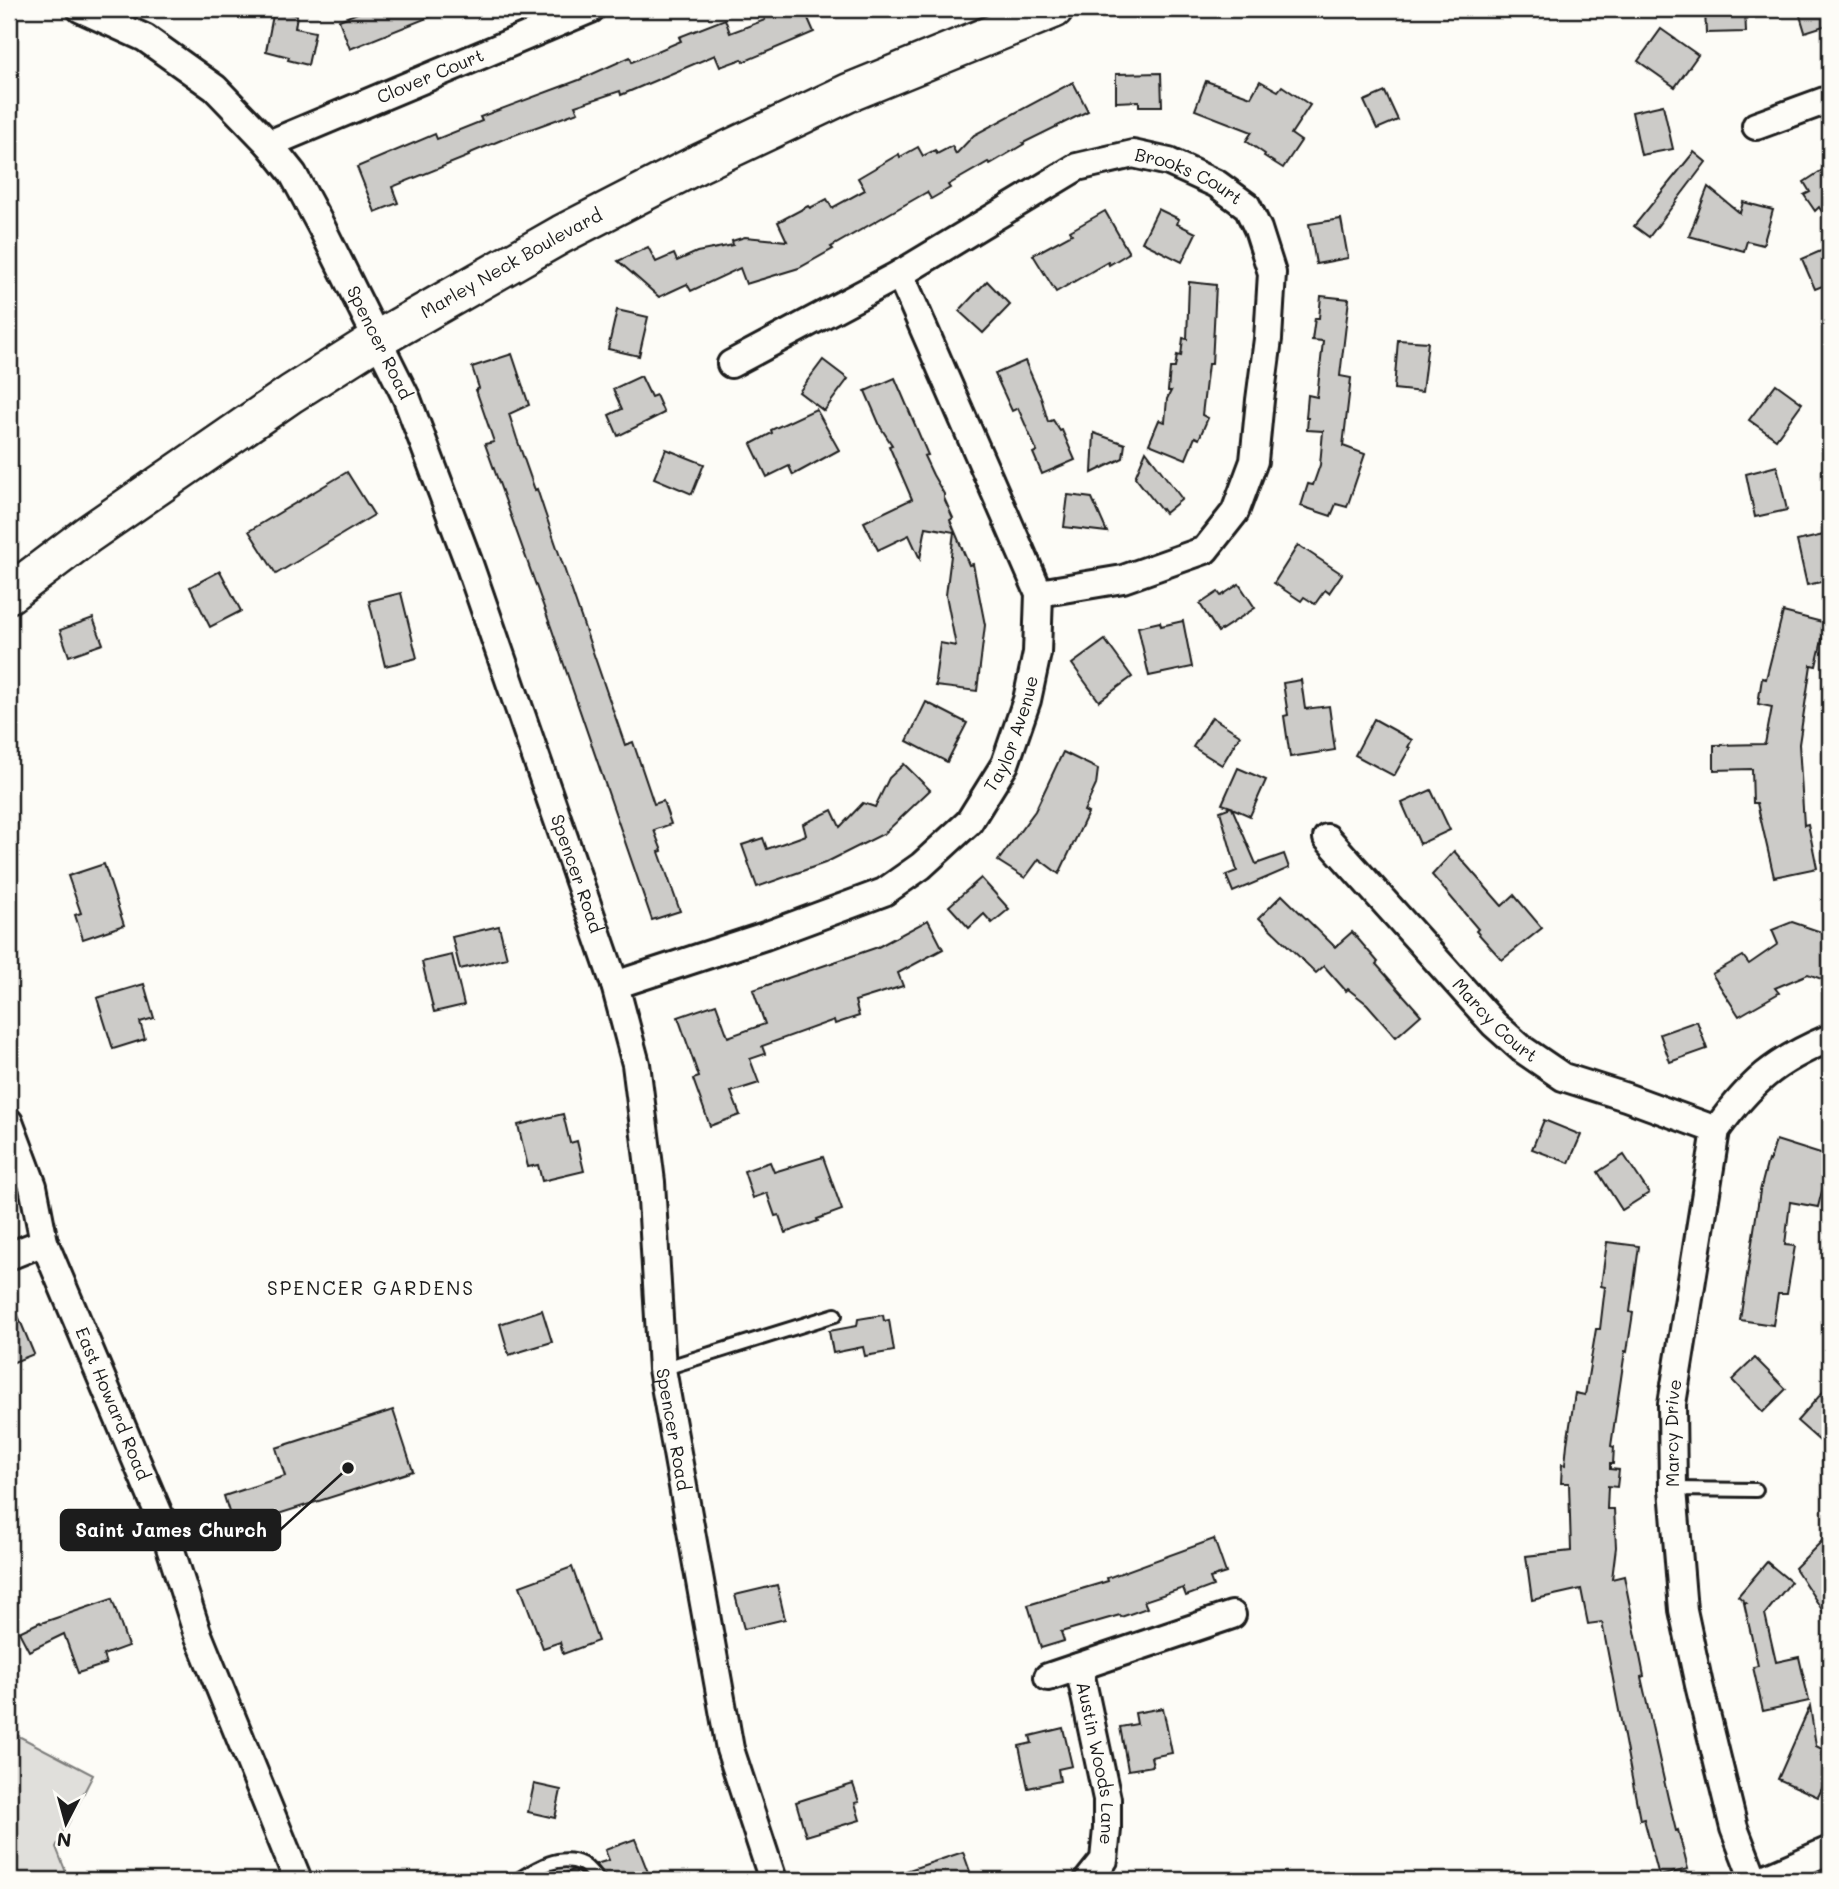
<svg xmlns="http://www.w3.org/2000/svg" width="1839" height="1889" viewBox="0 0 1839 1889" font-family="Mali,sans-serif">
	<style>
		.green { fill: #e0dfdb; stroke: #7e7e7c; stroke-width: 2 }
		.building { fill: #cccbc8; stroke: #1c1c1c; stroke-width: 2 }
		.lines { fill: none; stroke-linecap: round; stroke-linejoin: round }
		.lane-casing { stroke: #1c1c1c; stroke-width: 18 }
		.street-casing { stroke: #1c1c1c; stroke-width: 32 }
		.secondary-casing { stroke: #1c1c1c; stroke-width: 42 }
		.lane { stroke: #fdfcf7; stroke-width: 12 }
		.street { stroke: #fdfcf7; stroke-width: 26 }
		.secondary { stroke: #fdfcf7; stroke-width: 37 }
		.labels { text-anchor: middle; stroke-width: 7; stroke-linejoin: round; paint-order: stroke }
		.street-label { font-size: 18px; fill: #1c1c1c; stroke: #fdfcf7 }
		.neighbourhood-label { font-size: 19px; letter-spacing: 2px; fill: #1c1c1c; stroke: #fdfcf7 }
		.leader { fill: none; stroke: #1c1c1c; stroke-width: 2.5 }
		.callout-dot { fill: #1c1c1c; stroke: #fdfcf7; stroke-width: 2.5 }
		.callout { fill: #1c1c1c; stroke: #1c1c1c; stroke-width: 2.5 }
		.callout-label { font-size: 19px; text-anchor: middle; font-weight: bold; fill: #fff }
	</style>
	<rect width="100%" height="100%" fill="#fdfcf7"/>
	<filter id="ink" filterUnits="userSpaceOnUse"><feTurbulence type="fractalNoise" baseFrequency=".0143" numOctaves="2"/><feDisplacementMap in="SourceGraphic" scale="14" xChannelSelector="R" yChannelSelector="G"/><feConvolveMatrix kernelMatrix="1 2 1 2 8 2 1 2 1" color-interpolation-filters="sRGB"/></filter>
	<g filter="url(#ink)">
		<path class="green" d="M9,1731L93,1775L56,1847L69,1880H9Z"/>
		<g class="building">
			<path d="M368,9H446L447,10L350,49L339,20Z"/>
			<path d="M761,9H804L814,32L743,62L742,59L720,67L715,55L621,95L620,91L575,106L578,112L506,138L468,154L469,156L392,187L398,203L375,212L357,167L435,134L437,139L482,121L480,117L579,80L630,57L632,62L681,41L679,37L725,19L730,33L765,20Z"/>
			<path d="M1705,9H1745L1746,32L1706,33Z"/>
			<path d="M1798,9H1830V24L1805,32Z"/>
			<path d="M274,10L297,15L295,28L315,32L308,65L288,60L289,57L266,51Z"/>
			<path d="M1661,29L1698,55L1675,87L1638,61Z"/>
			<path d="M1161,73L1162,106H1139V101L1116,102V74Z"/>
			<path d="M1206,81L1251,97L1260,81L1278,91L1282,86L1310,105L1291,134L1301,141L1283,168L1264,156L1265,154L1246,141L1252,132L1195,110Z"/>
			<path d="M1073,82L1088,111L1023,143L1024,144L990,164L988,162L948,185L950,188L931,199L927,192L831,247L833,249L799,268L746,284L740,268L691,291L687,284L659,297L618,261L648,247L656,262L674,254L677,261L697,252L733,245L732,241L745,237L787,241L778,222L808,206L810,208L827,199L832,208L865,190L858,178L899,154L900,157L918,147L923,156L935,150L937,154L952,146L956,154L974,135Z"/>
			<path d="M1385,92L1398,120L1377,129L1364,101Z"/>
			<path d="M1663,105L1673,149L1641,155L1632,112Z"/>
			<path d="M1694,152L1706,162L1649,237L1634,226Z"/>
			<path d="M1830,165V225L1819,207L1815,211L1804,195L1810,192L1804,182Z"/>
			<path d="M1708,187L1740,213L1743,202L1773,210L1763,245L1747,241L1744,251L1689,236Z"/>
			<path d="M1158,209L1179,219L1177,224L1196,233L1182,262L1142,242Z"/>
			<path d="M1105,211L1129,253L1109,265L1108,262L1056,292L1033,255L1072,234L1070,231Z"/>
			<path d="M1341,219L1348,258L1316,264L1309,224Z"/>
			<path d="M1830,247V283L1815,289L1802,259Z"/>
			<path d="M987,281L1010,305L983,333L959,311Z"/>
			<path d="M1189,282L1216,285L1212,364H1208L1202,415L1208,418L1199,439L1195,437L1186,459L1149,444L1159,420L1165,422L1167,399L1171,391H1168L1170,368H1175L1177,355L1181,356L1183,338L1187,339Z"/>
			<path d="M1321,296L1349,299L1340,376L1351,378L1343,446L1365,454L1347,507L1336,504L1331,516L1301,506L1308,484L1313,485L1320,465L1323,431L1307,430L1308,418H1306L1308,395L1317,397L1323,341L1312,340L1315,318H1319Z"/>
			<path d="M617,310L648,317L639,356L608,349Z"/>
			<path d="M1398,340L1428,342L1422,392L1394,389Z"/>
			<path d="M512,354L529,405L509,414L517,439L535,490L537,489L544,510L625,745L633,742L654,804L663,801L671,824L654,830L662,851L659,852L680,911L652,920L551,627L485,444L494,442L476,390L479,388L472,367Z"/>
			<path d="M823,360L848,379L824,411L799,392Z"/>
			<path d="M1025,361L1041,397L1048,422L1053,420L1060,431L1062,430L1075,460L1042,474L1033,453L1037,451L1018,408L1012,411L995,374Z"/>
			<path d="M641,376L651,397L656,395L664,413L618,436L609,415L622,409L613,389Z"/>
			<path d="M895,378L928,455L924,456L933,475L944,494V498L953,518L950,520L969,565L973,564L985,625L977,691L935,686L937,681L935,680L940,643L956,646L946,595L954,532L926,527L920,559L909,535L878,550L864,522L912,499L889,446L892,445L881,428L865,391Z"/>
			<path d="M1776,384L1802,403L1776,439L1749,420Z"/>
			<path d="M816,409L839,450L793,475L789,466L767,477L751,444L772,433L771,430Z"/>
			<path d="M1094,433L1125,444L1123,458L1092,473Z"/>
			<path d="M666,449L704,464L692,494L654,478Z"/>
			<path d="M1146,451L1182,499L1165,513L1162,509L1161,510L1135,477Z"/>
			<path d="M1777,466L1787,510L1755,517L1746,474Z"/>
			<path d="M347,472L374,515L276,574L249,531Z"/>
			<path d="M1068,495L1092,498L1107,532L1064,527Z"/>
			<path d="M1828,534L1830,544V580L1807,585L1797,541Z"/>
			<path d="M1298,545L1342,574L1329,593L1325,590L1315,604L1304,597L1301,601L1274,583Z"/>
			<path d="M220,571L241,611L210,627L190,587Z"/>
			<path d="M1239,584L1255,608L1218,632L1200,604L1218,592L1221,596Z"/>
			<path d="M401,593L417,658L385,666L369,601Z"/>
			<path d="M1783,612L1826,623L1816,666L1811,665L1799,744L1804,825L1808,824L1817,868L1774,877L1757,803H1753L1752,769L1714,770V745L1765,744L1772,707L1758,704L1762,678L1766,679Z"/>
			<path d="M93,618L103,644L69,656L60,630Z"/>
			<path d="M1183,621L1192,667L1149,676L1138,627L1160,622L1161,626Z"/>
			<path d="M1105,640L1132,677L1099,701L1072,664Z"/>
			<path d="M1301,680L1305,709L1329,706L1335,750L1290,757L1284,716L1288,715L1283,683Z"/>
			<path d="M926,702L967,723L947,762L907,741Z"/>
			<path d="M1212,717L1240,735L1222,765L1193,747Z"/>
			<path d="M1374,719L1412,740L1408,747L1410,748L1394,776L1355,755Z"/>
			<path d="M1063,752L1098,769L1096,785L1084,811L1088,813L1059,874L1039,859L1025,878L998,861L1035,811Z"/>
			<path d="M904,764L930,790L885,833L825,863L757,887L742,845L763,838L767,849L806,835L803,824L832,810L840,827L863,803L875,807L889,778Z"/>
			<path d="M1238,768L1266,780L1250,816L1232,808L1256,864L1284,854L1289,868L1233,892L1226,875L1237,871L1220,811L1231,807L1222,804Z"/>
			<path d="M1431,790L1450,830L1420,844L1402,803Z"/>
			<path d="M1454,851L1502,906L1514,895L1542,928L1502,960L1476,931L1478,929L1432,875Z"/>
			<path d="M104,864L124,925L83,939L75,915L81,913L68,876Z"/>
			<path d="M981,878L1009,909L992,923L984,914L969,928L949,906Z"/>
			<path d="M1282,895L1335,947L1352,932L1378,962L1376,964L1421,1015L1396,1037L1367,1004L1348,989L1346,991L1324,966L1316,973L1259,918Z"/>
			<path d="M928,920L943,949L898,973L903,986L855,1001L859,1016L835,1024L834,1020L762,1046L765,1054L750,1059L759,1083L731,1092L740,1115L710,1126L693,1079L699,1077L678,1017L716,1004L728,1037L765,1024L753,990L878,947Z"/>
			<path d="M1792,922L1830,935V982L1808,974L1775,988L1779,993L1739,1016L1712,974L1743,956L1749,964L1778,944L1772,930Z"/>
			<path d="M499,926L507,958L460,969L452,937Z"/>
			<path d="M452,955L464,1005L434,1012L422,962Z"/>
			<path d="M144,984L154,1018L140,1022L145,1039L113,1049L97,998Z"/>
			<path d="M1697,1021L1707,1049L1670,1062L1660,1034Z"/>
			<path d="M563,1114L570,1143L577,1141L584,1171L542,1181L538,1165L528,1167L518,1125Z"/>
			<path d="M1544,1120L1581,1135L1569,1163L1532,1149Z"/>
			<path d="M1776,1140L1830,1157V1174L1825,1179L1818,1207L1790,1202L1785,1245L1795,1246L1787,1294H1778L1773,1325L1740,1320L1760,1191L1768,1160L1770,1161Z"/>
			<path d="M1624,1155L1649,1193L1622,1210L1598,1172Z"/>
			<path d="M823,1157L842,1210L817,1219L818,1221L785,1233L779,1215L775,1216L767,1193L753,1198L744,1171L770,1162L774,1172Z"/>
			<path d="M1607,1242L1639,1246L1630,1312L1633,1313L1627,1352L1625,1351L1611,1446L1614,1447L1613,1464H1610V1469L1619,1470L1617,1487L1608,1486L1607,1509H1614L1616,1547L1612,1579L1624,1576L1644,1676L1641,1677L1668,1798L1676,1831L1678,1830L1688,1869L1659,1876L1644,1819L1640,1820L1602,1622L1588,1624L1581,1589L1532,1600L1526,1556L1571,1551L1569,1483H1561L1562,1464L1565,1465L1567,1444L1575,1393L1585,1395L1596,1329H1600L1605,1287L1601,1286Z"/>
			<path d="M9,1294L34,1354L9,1364Z"/>
			<path d="M542,1310L552,1342L509,1355L500,1324Z"/>
			<path d="M883,1315L884,1321L889,1320L894,1351L865,1356L863,1347L833,1353L829,1331L857,1326L858,1319Z"/>
			<path d="M1755,1358L1786,1389L1763,1412L1732,1380Z"/>
			<path d="M1830,1384V1450L1797,1421Z"/>
			<path d="M393,1410L413,1471L234,1528L224,1496L285,1476L276,1448Z"/>
			<path d="M1830,1533V1622L1795,1568Z"/>
			<path d="M1214,1539L1226,1573L1210,1578L1213,1586L1186,1596L1183,1588L1144,1601L1147,1608L1121,1617L1120,1615L1061,1632L1064,1641L1041,1648L1028,1605L1108,1581L1107,1578Z"/>
			<path d="M1767,1562L1791,1582L1765,1614L1776,1662L1799,1657L1809,1701L1763,1711L1753,1667L1758,1666L1744,1603H1746L1738,1596Z"/>
			<path d="M572,1567L598,1641L563,1654L560,1642L543,1648L520,1586Z"/>
			<path d="M777,1585L785,1619L744,1629L735,1595Z"/>
			<path d="M112,1599L128,1646L103,1655L106,1664L78,1673L64,1634L29,1651L19,1632L40,1622L41,1623Z"/>
			<path d="M1810,1706L1816,1746L1830,1753V1772L1818,1797L1778,1779Z"/>
			<path d="M1163,1708L1172,1753L1151,1757L1153,1766L1128,1770L1120,1727L1137,1724L1135,1713Z"/>
			<path d="M1063,1728L1072,1766L1058,1769L1060,1781L1028,1788L1019,1746L1032,1743L1030,1736Z"/>
			<path d="M534,1784L561,1790L555,1818L528,1812Z"/>
			<path d="M853,1784L859,1802L855,1803L860,1820L806,1836L796,1802Z"/>
			<path d="M635,1839L651,1880H607L605,1875L596,1864L609,1860L605,1850Z"/>
			<path d="M963,1852L973,1880H889L888,1877Z"/>
			<path d="M574,1870L579,1873L587,1880H558V1875Z"/>
		</g>
		<g class="lines">
			<g class="lane-casing">
				<g id="lane">
					<path d="M662,1369L835,1315"/>
					<path d="M1673,1489L1756,1490"/>
					<path d="M518,1880C537,1868 560,1853 582,1864C588,1867 593,1875 598,1880"/>
				</g>
			</g>
			<g class="street-casing">
				<g id="street">
					<path id="s1" d="M81,9L145,38L215,88L269,144L293,174L321,226L407,399L468,561L615,985L636,1064L651,1182L662,1369L730,1749L773,1880"/>
					<path d="M1756,126L1830,99"/>
					<path id="s2" d="M269,144L591,9"/>
					<path id="s3" d="M731,364L900,274L1077,167L1133,154L1169,162L1217,184L1247,206L1258,229L1272,273L1268,339L1260,400L1254,461L1235,512L1205,550L1123,579L1039,593"/>
					<path id="s4" d="M1327,838L1494,1024L1522,1049L1563,1077L1626,1097L1716,1130"/>
					<path id="s5" d="M615,985L765,936L884,892L921,866L969,822L1005,764L1027,700L1037,653L1039,593L900,274"/>
					<path id="s6" d="M9,1122L33,1186L44,1242L161,1519L197,1632L298,1880"/>
					<path d="M9,1256L44,1242"/>
					<path id="s7" d="M1079,1667L1107,1799V1829L1104,1860L1088,1880"/>
					<path d="M1048,1677L1232,1615"/>
					<path id="s8" d="M1754,1880L1734,1828L1699,1685L1683,1610L1673,1489L1672,1404L1716,1130C1751,1082 1775,1061 1830,1038"/>
					<path d="M1761,1880L1830,1850"/>
				</g>
			</g>
			<g class="secondary-casing">
				<g id="secondary">
					<path id="s9" d="M9,594L87,535L291,394L378,339L562,234L698,164L848,93L1054,9"/>
				</g>
			</g>
			<use href="#lane" class="lane"/>
			<use href="#street" class="street"/>
			<use href="#secondary" class="secondary"/>
		</g>
	</g>
	<g class="labels">
		<g class="street-label">
			<text dy="6" stroke="none"><textPath href="#s2" startOffset="175">Clover Court</textPath></text>
			<text dy="6" stroke="none"><textPath href="#s3" startOffset="516">Brooks Court</textPath></text>
			<text dy="6" stroke="none"><textPath href="#s9" startOffset="602">Marley Neck Boulevard</textPath></text>
			<text dy="6" stroke="none"><textPath href="#s1" startOffset="462">Spencer Road</textPath></text>
			<text dy="6" stroke="none"><textPath href="#s5" startOffset="494">Taylor Avenue</textPath></text>
			<text dy="6" stroke="none"><textPath href="#s1" startOffset="1029">Spencer Road</textPath></text>
			<text dy="6" stroke="none"><textPath href="#s4" startOffset="248">Marcy Court</textPath></text>
			<text dy="6" stroke="none"><textPath href="#s6" startOffset="301">East Howard Road</textPath></text>
			<text dy="6" stroke="none"><textPath href="#s1" startOffset="1596">Spencer Road</textPath></text>
			<text dy="6" stroke="none"><textPath href="#s8" startOffset="457">Marcy Drive</textPath></text>
			<text dy="6" stroke="none"><textPath href="#s7" startOffset="98">Austin Woods Lane</textPath></text>
		</g>
		<g class="neighbourhood-label">
			<text x="371" y="1295">SPENCER GARDENS</text>
		</g>
	</g>
	<path class="leader" d="M348 1468L280 1530"/>
	<circle class="callout-dot" cx="348" cy="1468" r="7"/>
	<rect class="callout" x="61" y="1510" width="219" height="40" rx="7"/>
	<g class="callout-label">
		<text x="171" y="1537">Saint James Church</text>
	</g>
	<rect width="1839" height="1889" fill="none" stroke="#fdfcf7" stroke-width="35"/>
	<rect x="18" y="18" width="1804" height="1854" fill="none" stroke="#1c1c1c" stroke-width="2.5" filter="url(#ink)"/>
	<g transform="translate(66 1823) rotate(186)" stroke="#fdfcf7" stroke-width="5" paint-order="stroke">
	<path d="M0-5L12 26L0 18L-12 26Z" fill="#1c1c1c"/>
	<text y="-10" font-size="19" font-weight="bold" text-anchor="middle" fill="#1c1c1c">N</text>
	</g>
</svg>
